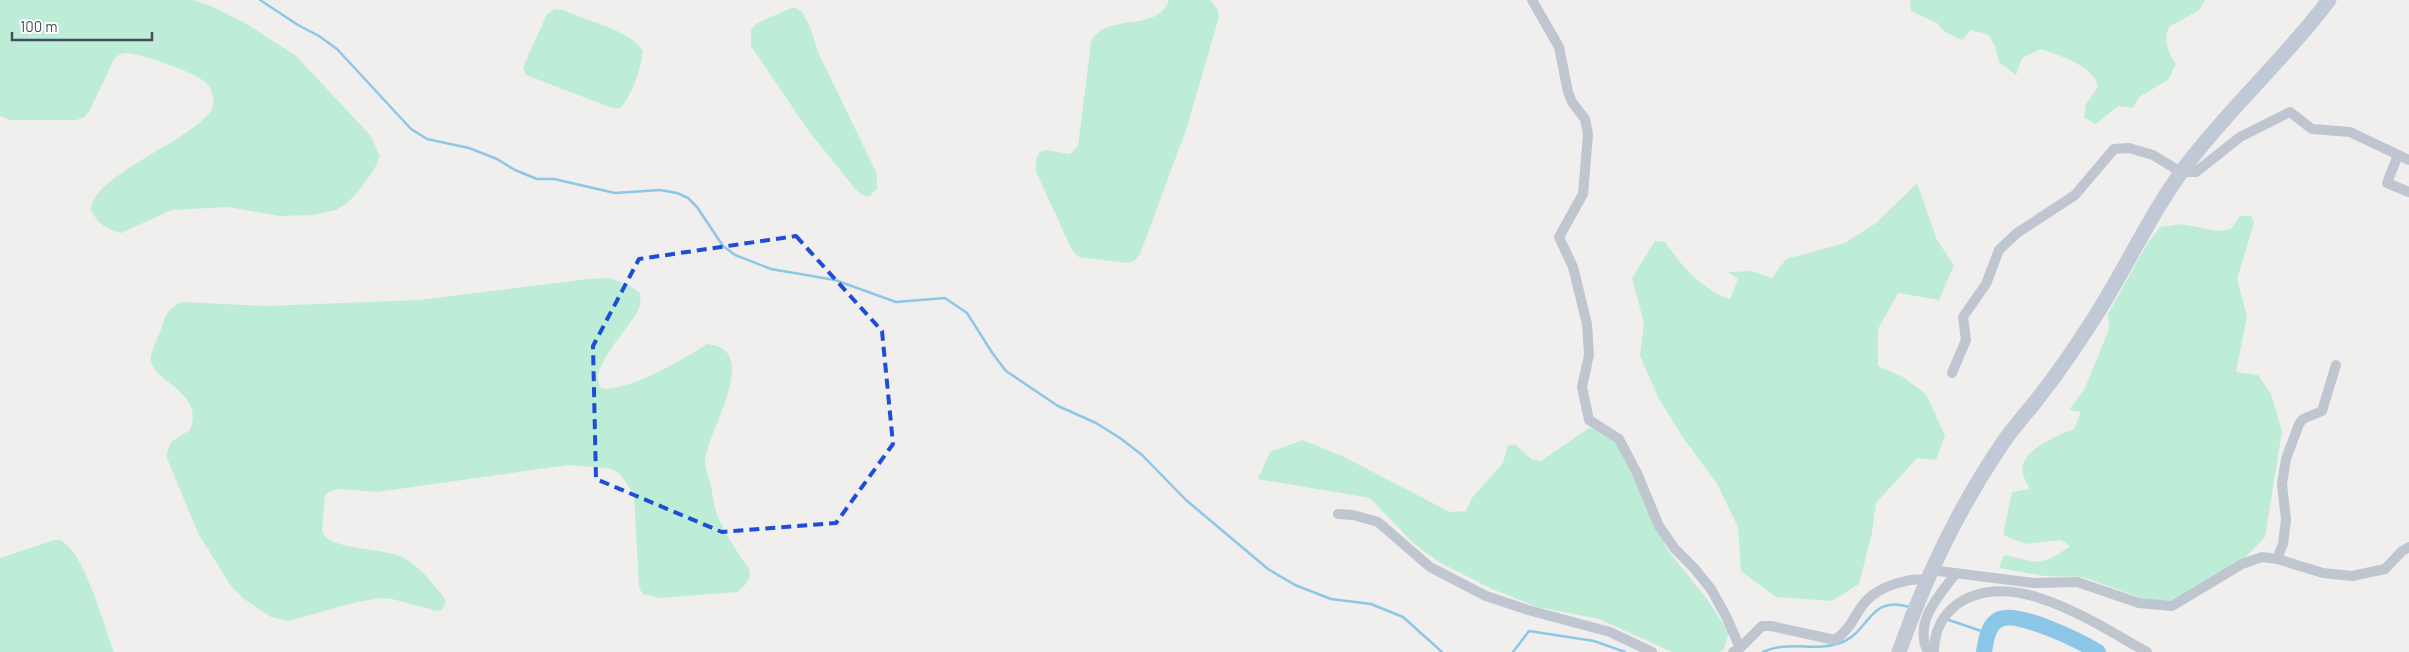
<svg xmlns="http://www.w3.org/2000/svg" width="2409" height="652" viewBox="0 0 2409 652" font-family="Barlow,sans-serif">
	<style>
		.green { fill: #beedd7 }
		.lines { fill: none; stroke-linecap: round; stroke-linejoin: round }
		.stream { stroke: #8dc7e8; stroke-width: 2.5 }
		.river { stroke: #8dc7e8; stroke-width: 16 }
		.street { stroke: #bfc6d0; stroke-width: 10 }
		.secondary { stroke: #c1c8d6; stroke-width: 15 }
		.marked { fill: none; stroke: #1d4ed8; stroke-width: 4; stroke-dasharray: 10 6; stroke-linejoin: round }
	</style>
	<rect width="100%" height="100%" fill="#f1eeee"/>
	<g class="green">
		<path d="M0,0H193L211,6L247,24L296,56L370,135L380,156L374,170L357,193L346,204L336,210L313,215L280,216L228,207L172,210L121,233C107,230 97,223 91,210C90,175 204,136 213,106C215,98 211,87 205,82C196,73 140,53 127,53C121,53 118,55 114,59L89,112L83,118L76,120H9L0,116Z"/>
		<path d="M1169,0H1210L1218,10L1219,17L1186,130L1140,254L1134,261L1127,263L1079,257L1072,250L1037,174C1034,165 1036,159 1040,152L1046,150L1070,154L1078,146L1091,42C1106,11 1158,34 1169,0Z"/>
		<path d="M1910,0H2205L2199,10L2169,27C2163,42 2168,51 2176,64L2168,80L2139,97L2133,108L2118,106L2096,124L2084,118L2086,104L2098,87C2094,65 2059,56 2041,49L2022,58L2016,75L1999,62L1995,46L1989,35L1971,30L1962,40L1945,32L1937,23L1911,11Z"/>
		<path d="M794,7L802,12L810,27L818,52L877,174V188L870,196H865L857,191L808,130L751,46V30L757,23Z"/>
		<path d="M555,9L563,10C586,21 629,29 643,51C640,71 634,91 621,108H612L526,75L523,67L547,14Z"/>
		<path d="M1917,183L1937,240L1954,265L1939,300L1898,293L1878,329V366L1903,377L1926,394L1945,436L1936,460L1917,458L1876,503L1872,533L1859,584L1832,601L1776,597L1741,571L1738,527L1717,484L1682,436L1659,399L1640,356L1644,323L1632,278L1655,241L1665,242C1681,266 1703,290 1730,299L1738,279L1728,272L1752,271L1772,278L1786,259L1845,243L1876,223Z"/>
		<path d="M2240,216H2251L2254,223L2237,279L2247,316L2236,372L2258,375L2271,394L2282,431L2265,537L2242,561L2175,600L2153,602L2083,577L2044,576L1999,568L2004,555C2037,562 2041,568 2070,546L2061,540L2025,544L2003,535L2012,492L2030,489C2028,485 2025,480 2023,475C2017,450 2057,436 2074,429L2081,412L2069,410L2085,388L2109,329L2108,314L2147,244L2160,227L2181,224L2218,231L2231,229Z"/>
		<path d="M610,278L632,287L640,293C640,297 641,302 640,305C634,326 586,367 601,388C624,394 686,358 707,344C765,349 704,436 705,463C706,471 709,478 711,486C713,496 714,509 719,519C727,537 738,553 749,569L750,576L746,584L737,592L660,598L643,594L639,588L634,494L619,473L608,468L568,465L377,492L339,489L328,492L325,496L322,532C329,550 384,548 402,557C420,566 431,582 444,597L446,602L442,610L437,611L392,599L380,598L353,603L288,621L271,617L244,599L231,586L199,535L166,456L171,442L190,430C206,390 148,382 151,357C152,349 157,339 160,332C165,316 167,309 182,302L266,306L419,300L588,279Z"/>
		<path d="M1589,428L1601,430L1621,445L1667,549L1706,598L1729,632L1724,649L1720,652H1672L1599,619L1537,607L1492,589L1439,562L1413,543L1370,498L1258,479L1270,452L1303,440L1344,457L1450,512L1466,511L1472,498L1503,463L1508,445H1516L1531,459L1541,461Z"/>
		<path d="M54,540H60C85,552 104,626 114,652H0V558Z"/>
	</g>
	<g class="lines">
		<g class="stream">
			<path d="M260,0L298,25L319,36L337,49L411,129L427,139L469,148L497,159L515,170L537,179H554L615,193L660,190L677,193L688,198L697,207L723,246L735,255L771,269L835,280L896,302L945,298L967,313L993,354L1006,371L1058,406L1096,423L1120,438L1142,455L1186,500L1268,569L1295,585L1331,599L1371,604L1403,617L1442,652"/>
			<path d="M1946,619L1987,633"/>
			<path d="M1513,652L1529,631L1594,641L1625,652"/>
			<path d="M1763,652C1788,640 1816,652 1840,643C1871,632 1868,594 1910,607"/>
		</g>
		<path class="river" d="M1984,652C1986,640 1988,624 2000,619C2019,611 2080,641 2098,652"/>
		<g class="street">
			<path d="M1532,0L1559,47L1568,92L1572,102L1585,119L1588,134L1583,194L1559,237L1573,267L1587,324L1589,355L1582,387L1589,420L1619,439L1637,473L1659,526L1675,549L1694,568L1711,589L1727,618L1740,648"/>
			<path d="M2398,155L2387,183L2409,192"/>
			<path d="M1952,373L1966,340L1963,317L1986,284L1999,250L2017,233L2075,195L2114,149L2129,148L2153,155L2181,172H2196L2240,137L2290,112L2312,129L2350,132L2409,160"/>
			<path d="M1338,514L1353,515L1378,522L1430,567L1486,596L1528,610L1610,632L1652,652"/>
			<path d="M2277,559L2283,544L2286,520L2282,484L2286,459L2299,424L2303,419L2322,411L2336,365"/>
			<path d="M1931,570L2034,583L2077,582L2139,603L2172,606L2242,564L2262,557L2277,559L2323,573L2352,576L2385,569L2402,551L2409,547"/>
			<path d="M1733,652L1740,648L1762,626H1771L1835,640C1854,626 1853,615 1867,600C1879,587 1909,577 1926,580"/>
			<path d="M1928,652C1913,622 1939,596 1956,573"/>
			<path d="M1934,652C1934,633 1941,617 1956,605C2012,564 2097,625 2147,652"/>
		</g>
		<path class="secondary" d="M1899,652C1925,578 1958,509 2002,444C2013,427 2027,413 2039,397C2057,374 2073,351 2089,326C2123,275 2148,217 2185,167C2229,108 2285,59 2329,0"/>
	</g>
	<path class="marked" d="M796,236L882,331L893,444L836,523L722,532L596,479L593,346L639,259Z"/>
	<path d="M12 32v8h140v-8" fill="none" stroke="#474e5b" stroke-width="2.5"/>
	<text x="20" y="32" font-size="15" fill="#474e5b" stroke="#ffffff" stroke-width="4" paint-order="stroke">100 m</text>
</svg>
